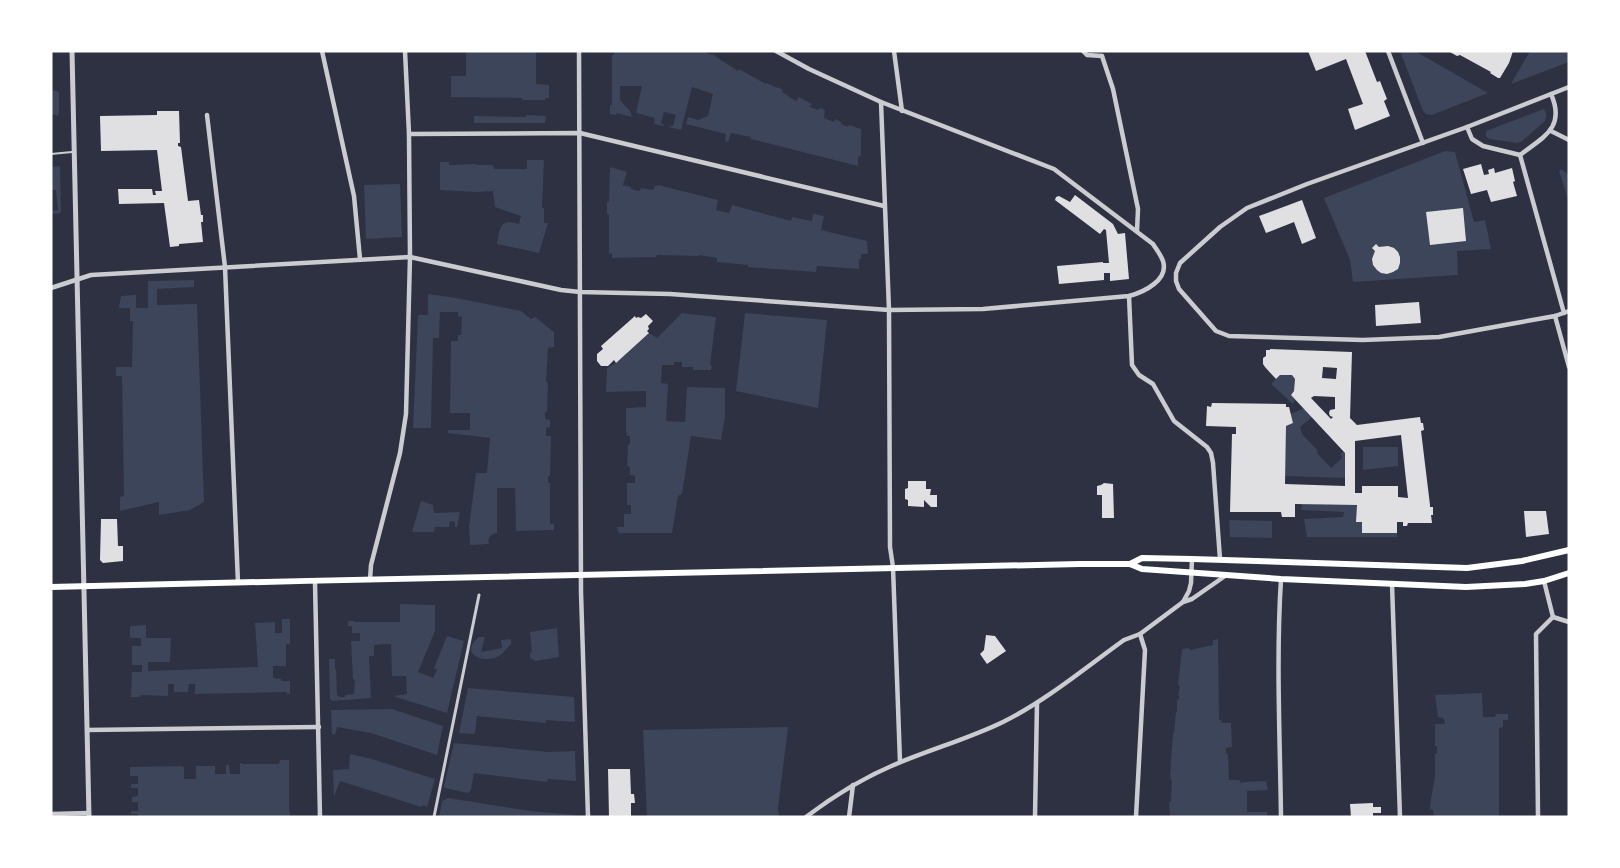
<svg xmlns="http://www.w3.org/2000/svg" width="1620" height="868" viewBox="0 0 1620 868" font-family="Barlow,sans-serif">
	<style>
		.green { fill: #3c4559 }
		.building { fill: #e0e0e3; fill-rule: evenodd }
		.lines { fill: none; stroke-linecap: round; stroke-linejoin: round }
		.service { stroke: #caccd0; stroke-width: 2 }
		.pedestrian { stroke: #caccd0; stroke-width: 3 }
		.minor { stroke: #caccd0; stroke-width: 4.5 }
		.tertiary { stroke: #caccd0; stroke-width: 5 }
		.secondary { stroke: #fff; stroke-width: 6 }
	</style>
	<rect width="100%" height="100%" fill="#2d3142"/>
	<g class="green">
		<path d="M466,51H536V84L549,85V98H545V100H522V98L451,97V76H466Z"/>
		<path d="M614,51H703L711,55L712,54L738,71L739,69L766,84L767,83L777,88L778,87L783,90L782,92L796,101L799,97L812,104L810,107L818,110L820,108L825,110L824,118L834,122L835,119L841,122V124L848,127L849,125L861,129V156L858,157V166L751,139V137L731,133L728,142L725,141L726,134L686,124L688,117L698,120L708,116L713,94L692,87L681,130L669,127L670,126H673L676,115L664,112L661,123L664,125V126L654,124L655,118L636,113L642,86H620V100L630,111L632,117L617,113L616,115L610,114V105H612V55H614Z"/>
		<path d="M1400,51H1415L1488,93L1432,115L1426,114L1423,111Z"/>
		<path d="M1530,51H1569V62L1511,84Z"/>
		<path d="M53,90L59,92V114L57,116L52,114L51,92Z"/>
		<path d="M1544,109C1547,114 1547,117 1544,122L1521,142L1517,143L1490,139L1486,137V131Z"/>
		<path d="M526,115L546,116L545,123H474V116L526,117Z"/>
		<path d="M1445,151L1455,152L1474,222L1485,220L1491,249L1457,251L1458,275L1353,282L1350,260L1324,198Z"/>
		<path d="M527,160H544L542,208H544V223H548L539,253L497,244C500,227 500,218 519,224L521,216L495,207L493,191L477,192L440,190V162H449V165L476,164L477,165H493L494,169H527Z"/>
		<path d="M60,166L61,213L51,214V211L58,210L56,190H51V167Z"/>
		<path d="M610,167L627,172L623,185L631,187V189L639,191L641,188L653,190L655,186L658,185L718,200L716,210L729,213L732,205L791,221L792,217L812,221L813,214L824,216L821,230L867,241L868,254H861V259H859V269L817,266L816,272L748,267V265L717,262V258L699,255V256L657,255L656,257L612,258V253L609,254V215L607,214V202L609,201Z"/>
		<path d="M1561,169L1569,175V202L1559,171Z"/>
		<path d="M400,184L402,237L366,239L364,185Z"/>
		<path d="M194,280V287L157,289V305L197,304L204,502L190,510L159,515V502L120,511V497L124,496L122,376H116V367H132L133,321H130V308H119L121,296L136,295V308H148V281Z"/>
		<path d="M428,294L456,298L521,311L531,319L535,317L554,332V347L548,348L546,382L548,383L547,412H545V419L550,420V427L546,428V436H551L550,476H548V483H550V524H554V530L516,531L515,488H497V533C491,534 487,538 489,544L470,545L469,527L476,473H487L490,438L448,433V430H470V413H450L451,341H458V335H461L462,317L458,316V312H440L439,338H433L431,428H413L418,315H428Z"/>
		<path d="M682,313L716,317L710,365L712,366L711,370H693V367H682V362H674V365H662L661,383L668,384L666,421L685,422L687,387L725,388V417L721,440L691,436L682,494L678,496L672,533H619L617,527H624V514H631V505H627V483H635V476L630,475V467L627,466L628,445L630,444V436H627L626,432V408L646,407V391L606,392L607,368L616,363L649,333L657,338Z"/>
		<path d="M745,313L827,320L818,408L736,391Z"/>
		<path d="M1280,375H1292L1295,379L1294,391L1291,395L1295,400L1293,404L1271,384Z"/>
		<path d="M1304,408L1312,417L1300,427L1302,434L1318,451L1317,453L1331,468L1342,458L1340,454L1344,451L1345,453V478L1285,476L1286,426L1293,423L1291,414Z"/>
		<path d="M1363,447H1398V466L1363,470Z"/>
		<path d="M421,501L433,505L434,513L460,512L457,527H455V522L450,521L449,527H435L434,532H412Z"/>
		<path d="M1302,504L1357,505L1356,522H1362V533H1397V537H1307L1304,519L1343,517L1344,512L1301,510Z"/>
		<path d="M1229,520L1272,521V538L1230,537Z"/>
		<path d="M400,604L435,605V631L418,672L433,678L437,670L434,668L447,636L464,641L447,713L393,696L407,694L406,676H392L391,644L374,645V656H369L371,698L332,701L330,699L329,659H335V669L336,670L337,695L340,697H345V695L354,694L355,680L353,679L351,641H360V633H352V626H348V621H354V622H400Z"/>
		<path d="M282,619H290V644H286V666H273V678L281,679V681H290V694H287L286,692L195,694V684H189L188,692H174V684H168V696L141,695L140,697H131L132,672H142V665H132V646H141V638H130V626L146,625V638H171L170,662H148V671L258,667L255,623L275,622V633H282Z"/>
		<path d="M557,628L559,657L536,661L530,658V653L532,652L530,632Z"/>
		<path d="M479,637H485L481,652L502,648L501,640L511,639V644C508,647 504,652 501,655C486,665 457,655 479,637Z"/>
		<path d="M1218,639L1219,720H1221L1222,723H1231L1232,747L1226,748V754H1228L1229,780H1239L1241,783L1244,782L1266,781L1268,790L1247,791V812H1267V817H1170L1169,802L1171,801L1172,780H1171L1170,776L1173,734L1174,733L1176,712H1177V700L1179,699V695H1178L1180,686L1178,685L1182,649L1189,648L1190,650L1213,645V640Z"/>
		<path d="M468,688L574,697L575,722L546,720V723L477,716L475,734L459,733Z"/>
		<path d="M1482,693L1483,717H1495L1496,714H1508V720H1503V727L1499,728V817H1434L1433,810L1430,809V805L1435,776V754L1437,753V746H1435V724H1444L1445,721L1443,718L1438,717L1435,695Z"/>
		<path d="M392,709L443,726L437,755L371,733L337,727L335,735L332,734L331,710Z"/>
		<path d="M788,727L778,808L779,817H647L643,730Z"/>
		<path d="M454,743L548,752L575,751L576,781L548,779L547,782L474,773L471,790L468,793L445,788L444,786Z"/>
		<path d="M350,754L372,759L435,779L427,807L422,805L421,807L340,781L334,797L333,770L349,769Z"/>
		<path d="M280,760H289V812H290V817H138V814H131V811H138V802H132V797L138,796V788H131V784H138V776H130V767L181,766L184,767V779H196V766H215V774H226V765H229L230,774H240V763H242V764H279Z"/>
		<path d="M448,798L531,811L575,815L576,817H439L442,801Z"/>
	</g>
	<g class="building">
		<path d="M1308,51H1365L1377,82L1380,81L1387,99L1384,101L1390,116L1355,130L1348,109L1363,104L1346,59L1316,71Z"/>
		<path d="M1448,51H1513L1509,63L1500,78H1498L1490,73L1491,72L1460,55L1457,56Z"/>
		<path d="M157,111H179L180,143H178V146L181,147L188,201L199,200L201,215H203V222H201L203,242L179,244V246L170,247L164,203L119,204L118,189H152L153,195H156L155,191H162L157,150L101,151L100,116L157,115Z"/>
		<path d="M1481,164L1484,175L1489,174L1488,170L1494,168L1495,173L1512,168L1515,181L1513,182L1517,196L1491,202L1487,190L1471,194L1463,169Z"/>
		<path d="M1075,195L1113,224L1118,234L1125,233L1129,279L1110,281V273H1104V280L1059,284L1057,266L1103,262V263H1109L1106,230L1104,229L1100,234L1055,200L1056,197L1059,196L1070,202Z"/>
		<path d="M1302,200L1316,238L1302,244L1294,222L1266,233L1259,216Z"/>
		<path d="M1463,208L1466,241L1430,245L1426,212Z"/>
		<path d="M1376,244L1379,247L1388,246L1394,248L1398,252L1400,257V263L1398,269L1393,272L1387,274L1381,273L1377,270L1373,265L1372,259L1375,251L1372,248Z"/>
		<path d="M1419,302L1421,323L1376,326L1375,305Z"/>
		<path d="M646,314L653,321L648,326L649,329L647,331L649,333L616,363L614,360L608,366H601L597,361V354L603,349L601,346L635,316L636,318L638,317L641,318Z"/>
		<path d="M1270,349L1352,352L1350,418L1357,425L1420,417L1421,423H1423L1424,430L1421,431L1430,505V507H1433V515H1431L1432,523H1408L1407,526H1403V522H1397V533H1362V522H1356L1357,505L1295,504V517H1282L1281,512H1230L1232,434H1236V427L1206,426L1207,406L1211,407L1212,403L1286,404V407H1289L1293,423L1286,426L1285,484L1345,486V453L1291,395L1294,391L1295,379L1292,375H1280L1276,379L1265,367L1263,364V358L1266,356V350H1270ZM1323,367L1337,368L1336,379L1322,378ZM1314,396L1335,397V409L1330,410L1329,413L1330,416L1333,417L1331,419L1311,398ZM1401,435L1408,498L1398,497V486H1362V493H1355V441Z"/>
		<path d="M908,481H926V489H931L930,495H937V507H931L924,500V507L908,506V500L905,499V489L908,488Z"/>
		<path d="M1104,483L1113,484L1114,518H1102V495H1097V486L1101,485Z"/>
		<path d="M1524,511H1546L1549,534L1526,537Z"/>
		<path d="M101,519H117L118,546H123V561L103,563L100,560Z"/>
		<path d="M986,635L995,636L1006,651L987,664L980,654L984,650Z"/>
		<path d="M608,769H630L631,794H634L635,803H631V817H609Z"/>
		<path d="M1373,803V807H1381V813H1373V817H1351L1350,804Z"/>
	</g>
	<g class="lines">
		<path class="service" d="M51,154L72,152"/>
		<path class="pedestrian" d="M434,817L479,595"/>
		<g class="minor">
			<path d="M322,51L354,196L360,259"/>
			<path d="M579,51L581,592L588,817"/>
			<path d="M894,51L902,111"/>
			<path d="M1083,51L1087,55L1102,56"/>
			<path d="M1388,51L1423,143"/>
			<path d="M1102,56L1113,89L1138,209L1137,231"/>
			<path d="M1569,87L1467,127L1307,184L1247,208L1220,227L1180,263L1176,273V281L1179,289L1216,331L1229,336L1363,340L1439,337L1516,323L1555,316L1569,311"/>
			<path d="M881,102L889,310L890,547L893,567L900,762"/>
			<path d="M207,115L225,267L238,583"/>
			<path d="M1467,127L1472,139L1483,146L1520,155C1543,137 1566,128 1551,94"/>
			<path d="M1551,131L1569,140"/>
			<path d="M409,134L580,133L884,206"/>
			<path d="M1520,155L1564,313"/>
			<path d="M51,288L91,275L410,257L561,290L580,292L670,294L889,310L983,309L1129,296C1144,292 1169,280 1163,261C1161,255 1156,249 1153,244L1054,169L881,102L809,69L776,51"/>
			<path d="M1129,296L1132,365L1139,375L1153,384L1174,421L1207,447L1211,453L1213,463L1220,559"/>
			<path d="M1555,316L1569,367"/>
			<path d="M1281,579C1276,658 1280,738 1281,817"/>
			<path d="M370,580L371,565L400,453L406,414L410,257L409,134L405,51"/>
			<path d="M1544,581L1553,617"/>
			<path d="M315,582L320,817"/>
			<path d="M1392,584L1400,817"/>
			<path d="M1183,602L1192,599L1225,576"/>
			<path d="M1553,617L1569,622"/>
			<path d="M87,730L319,727"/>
			<path d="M51,814L89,813"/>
			<path d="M806,817C835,795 866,776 901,762C935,748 970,738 1003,722C1047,700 1085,668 1124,640L1140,634L1183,602L1189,591L1191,583L1192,559"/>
			<path d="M849,817L853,785"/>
			<path d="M1035,817L1037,703"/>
			<path d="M1136,817L1145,650L1140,634"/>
			<path d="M1538,817L1536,634L1553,617"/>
		</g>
		<path class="tertiary" d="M72,51L89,817"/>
		<g class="secondary">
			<path d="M1130,564L1142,558L1192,559L1467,568L1522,561L1569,550"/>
			<path d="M51,587C394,579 737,570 1080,564H1130L1142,569L1281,579L1466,587L1525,584L1544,581L1569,573"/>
		</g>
	</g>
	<rect width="1620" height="868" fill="none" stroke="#ffffff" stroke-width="105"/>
</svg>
